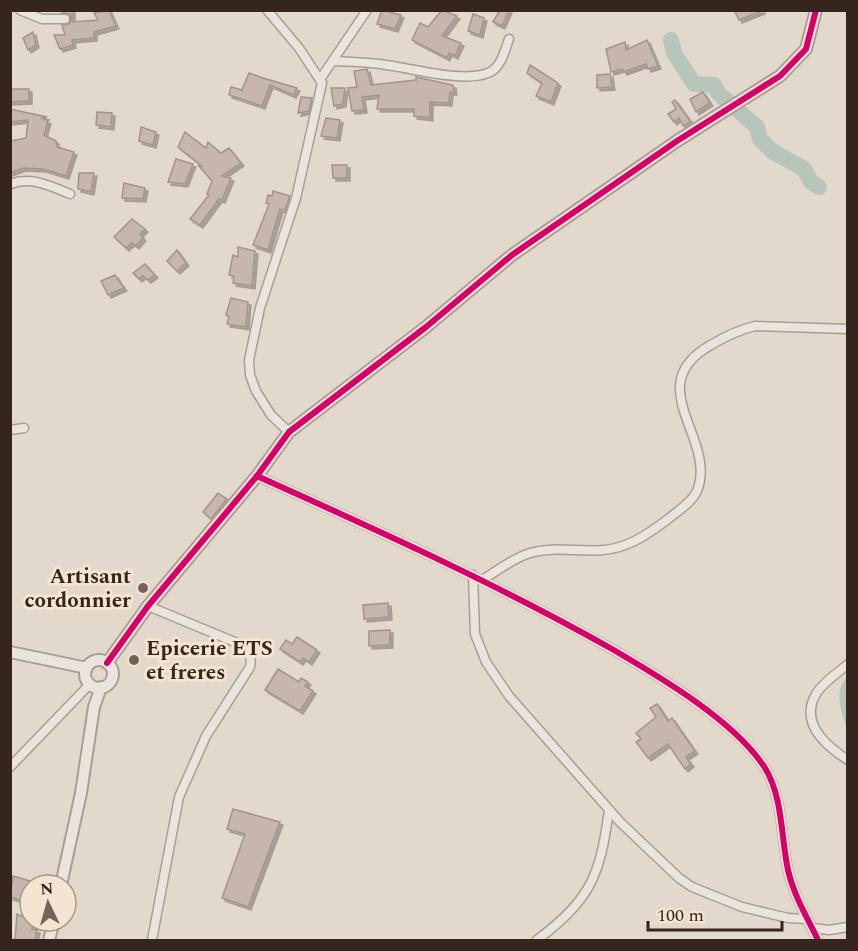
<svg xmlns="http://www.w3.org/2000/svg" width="858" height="951" viewBox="0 0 858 951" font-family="Spectral,serif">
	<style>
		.water { fill: #b7c6ba }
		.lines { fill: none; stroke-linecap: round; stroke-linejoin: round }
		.river { stroke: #b7c6ba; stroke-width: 16 }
		.building { fill: #c6b6ad; stroke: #a2948b; stroke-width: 1.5; filter: url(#shadow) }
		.minor-casing { stroke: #a79e95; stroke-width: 11 }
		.tertiary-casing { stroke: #a79e95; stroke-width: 14 }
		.minor { stroke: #eae4dc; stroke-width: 8 }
		.tertiary { stroke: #eae4dc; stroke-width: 10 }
		.cycleway-casing { stroke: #f4e4d1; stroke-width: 10 }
		.cycleway { stroke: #d6006c; stroke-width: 6 }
		.poi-dot { fill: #72645a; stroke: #f4e4d1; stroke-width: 2 }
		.labels { text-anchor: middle; stroke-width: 6; stroke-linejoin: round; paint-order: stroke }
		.poi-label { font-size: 21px; font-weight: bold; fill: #35251d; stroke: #f4e4d1; text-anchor: end }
	</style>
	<defs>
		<filter id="shadow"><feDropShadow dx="3" dy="3" stdDeviation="0" flood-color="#0004"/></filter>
	</defs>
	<rect width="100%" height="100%" fill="#e2d8cc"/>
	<path class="water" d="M847,678V730C843,714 832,691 847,678Z"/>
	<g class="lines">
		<path class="river" d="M671,40L674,53L694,84L714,85L719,94L757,127L760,139L772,151L804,169L811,182L819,187"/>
	</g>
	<g class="building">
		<path d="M58,10H72V22L98,20L94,13L109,10L116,26L94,32V38L72,40L73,45L60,49L54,35H65L62,25L69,24L71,18L69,14Z"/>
		<path d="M382,10L401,15L395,29L377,24Z"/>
		<path d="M442,10L457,16L442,36L461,43L455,56L449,53L447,58L412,40L420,23L428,27Z"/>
		<path d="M500,10H509L502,26L493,22Z"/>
		<path d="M734,10H762V11L739,20Z"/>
		<path d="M473,14L484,18L480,35L468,31Z"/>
		<path d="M33,32L36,45L28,50L23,38Z"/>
		<path d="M647,40L658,66L648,69L646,64L624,72L622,69L611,72L606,49L625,42L626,50Z"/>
		<path d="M530,65L558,83L551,102L536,96L542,83L527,73Z"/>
		<path d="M367,69L371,85L416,80V77L453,85L454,92H450L449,103L430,102V118L414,116V109H377L379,95L362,97L364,110L352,111L348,88L357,87L354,71Z"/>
		<path d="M249,73L263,78L297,88L293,95L270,85L262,106L229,95L231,87L242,90Z"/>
		<path d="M610,74L612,87L597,88V75Z"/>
		<path d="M331,88H345L343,104L334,106Z"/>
		<path d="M10,89H29V101L10,102Z"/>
		<path d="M703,92L710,103L696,112L690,99Z"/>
		<path d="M301,97L312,98L309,111L298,113Z"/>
		<path d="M675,100L691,122L683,126L679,118L674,122L668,114L676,109L672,102Z"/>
		<path d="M10,109L47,117L42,118L48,121L44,135L56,141L57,147L74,152L66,176L43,169L23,168L10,173V141L26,138L28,120L10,122Z"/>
		<path d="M97,112L112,113L111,127L96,125Z"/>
		<path d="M326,118L340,120L337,138L321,136Z"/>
		<path d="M141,127L156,132L153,145L139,141Z"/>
		<path d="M185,132L206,148L208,142L221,153L229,148L241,163L222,176L231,178L222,200L219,199L200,225L190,219L209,195L207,194L212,181L198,165L203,167L178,147Z"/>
		<path d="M176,159L193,164L185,184L168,182Z"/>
		<path d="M332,165H347V178H333Z"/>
		<path d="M79,173H94L91,192L78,189Z"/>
		<path d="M124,183L145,188L143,199L122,198Z"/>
		<path d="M273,191L290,196L285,210L280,209L268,250L253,245L269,204L266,203L268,195L272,196Z"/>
		<path d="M132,219L145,229L140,234L143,238L136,246L132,243L126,248L114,237Z"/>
		<path d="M238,247L255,251L252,286L233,283L234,276L229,275L233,255L238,257Z"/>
		<path d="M177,250L186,263L177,271L167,261Z"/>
		<path d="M145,264L155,275L148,280L143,276L139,279L133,273Z"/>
		<path d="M115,275L124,288L108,295L101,281Z"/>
		<path d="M231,298L248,302L246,327L227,324L229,317L226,315Z"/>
		<path d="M218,493L227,499L211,519L203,512Z"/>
		<path d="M388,603L389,617L364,619L363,605Z"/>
		<path d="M390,630V645L369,646V631Z"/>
		<path d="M297,637L317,650L309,662L303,658L300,662L280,649L286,640L292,644Z"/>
		<path d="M278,669L299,682L301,678L308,682L305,686L313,691L300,711L265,690Z"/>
		<path d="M657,704L668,721L672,718L695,751L686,757L691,764L685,769L668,744L648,758L636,742L641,739L636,733L656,717L650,708Z"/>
		<path d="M233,809L280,822L248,907L222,898L245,834L227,829Z"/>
		<path d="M13,876L30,881V903L10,897Z"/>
		<path d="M17,914L34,921L32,929L37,930L35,940H15Z"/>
	</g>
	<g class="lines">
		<g class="minor-casing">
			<g id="minor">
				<path d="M20,10L42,19H65"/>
				<path d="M267,10L299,48L322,83L296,198L260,308L249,360L250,375L256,391L271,415L289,432"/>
				<path d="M335,61C352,62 369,62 386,65C412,68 469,85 492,71C502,64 505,50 509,39"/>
				<path d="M321,78L367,10"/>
				<path d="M10,184C32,176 50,186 70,194"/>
				<path d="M10,430L24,428"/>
				<path d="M257,476C377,530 497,584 612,649C660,677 735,721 765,768C783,797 781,838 788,870C794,896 807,917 818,940"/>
				<path d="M473,575L475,634L486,662L509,696L620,822L679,878L692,887L742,907L788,918L807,919"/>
				<path d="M482,580C497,571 513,558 530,553C561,544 595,557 625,545C640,540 655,529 668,519C677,512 692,502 697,491C718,439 640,387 709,346C724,337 738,330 755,326L848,329"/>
				<path d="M148,606L242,645C250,652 252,657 250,667L206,736L179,797L152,940"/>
				<path d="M848,664C838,673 822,683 816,694C799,723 826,746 848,760"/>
				<path d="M10,767L90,684"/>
				<path d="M812,928L829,930L848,927"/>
				<path d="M537,940C591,899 600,876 609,810"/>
			</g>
		</g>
		<g class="tertiary-casing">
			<g id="tertiary">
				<path d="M10,652L87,668"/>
				<circle cx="99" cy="674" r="14"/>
				<path d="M107,663L148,606L257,476L289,432L426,327L512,255L677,141L780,76L806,49L816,10"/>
				<path d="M61,885L81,793L94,707L101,687"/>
				<path d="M49,940L54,921"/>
			</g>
		</g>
		<use href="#minor" class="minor"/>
		<use href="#tertiary" class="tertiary"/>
		<g class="cycleway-casing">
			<g id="cycleway">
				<path d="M257,476C377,530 497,584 612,649C660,677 735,721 765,768C783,797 781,838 788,870C794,896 807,917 818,940"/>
				<path d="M107,663L148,606L257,476L289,432L426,327L512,255L677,141L780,76L806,49L816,10"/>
			</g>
		</g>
		<use href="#cycleway" class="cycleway"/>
	</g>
	<g class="poi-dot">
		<circle cx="143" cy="588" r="6"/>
		<circle cx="134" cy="660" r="6"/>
	</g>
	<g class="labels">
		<g class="poi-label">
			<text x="131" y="583">Artisant<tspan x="131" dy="24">cordonnier</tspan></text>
			<text x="146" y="655" text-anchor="start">Epicerie ETS<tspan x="146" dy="24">et freres</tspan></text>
		</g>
	</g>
	<rect width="858" height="951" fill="none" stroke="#35251d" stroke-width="24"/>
	<g transform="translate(48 903) rotate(355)"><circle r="28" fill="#f4e4d1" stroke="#a89889" stroke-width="1.5"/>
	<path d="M0-4.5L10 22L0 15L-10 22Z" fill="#72645a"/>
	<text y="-9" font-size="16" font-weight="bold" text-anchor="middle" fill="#35251d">N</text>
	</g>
	<path d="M648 921v9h134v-9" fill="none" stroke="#35251d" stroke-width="3"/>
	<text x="657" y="921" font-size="18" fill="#35251d" stroke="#f4e4d1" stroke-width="4.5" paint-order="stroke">100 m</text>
</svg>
